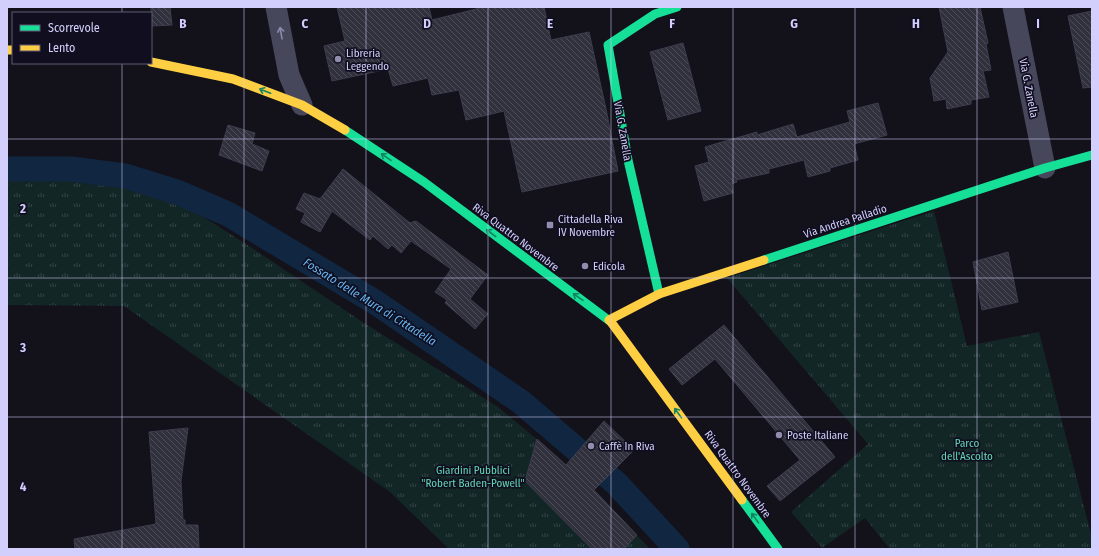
<svg xmlns="http://www.w3.org/2000/svg" width="1099" height="556" viewBox="0 0 1099 556" font-family="'Fira Sans Condensed',sans-serif">
	<style>
		.park { fill: url(#park-tufts) }
		.lines { fill: none; stroke-linecap: round; stroke-linejoin: round }
		.canal { stroke: #112641; stroke-width: 25 }
		.building { fill: url(#building-back-hatch); stroke: #3e3c4e }
		.street { stroke: #47475c; stroke-width: 21 }
		.fast { stroke: #16e098; stroke-width: 9 }
		.slow { stroke: #ffcf43; stroke-width: 9 }
		.oneway { stroke: #8d8bac }
		.oneway2 { stroke: #138262 }
		.grid { fill: none; stroke: #d3cffc; stroke-width: 1; stroke-opacity: 0.55 }
		.poi-dot { fill: #908dad; stroke: #100e1f; stroke-width: 1.5 }
		.labels { text-anchor: middle; stroke-width: 3.5; stroke-linejoin: round; paint-order: stroke }
		.poi-label { font-size: 11px; fill: #d3cffc; stroke: #100e1f; text-anchor: start }
		.street-label { font-size: 11px; fill: #d3cffc; stroke: #100e1f }
		.park-label { font-size: 11px; fill: #61d6b4; stroke: #100e1f }
		.water-label { font-size: 12px; font-style: italic; fill: #65b8f5; stroke: #100e1f }
		.grid-label { font-size: 13px; text-anchor: middle; font-weight: bold; fill: #d3cffc; stroke: #100e1f; stroke-width: 3.5; stroke-linejoin: round; paint-order: stroke }
	</style>
	<defs>
		<pattern id="park-tufts" width="24" height="20" patternUnits="userSpaceOnUse"><rect width="24" height="20" fill="#122625"/><path d="M3 7l-1-3M5 7V3M7 7l1-3M15 17l-1-3M17 17v-4M19 17l1-3" fill="none" stroke="#344446"/></pattern>
		<pattern id="building-back-hatch" width="6" height="6" patternUnits="userSpaceOnUse"><rect width="6" height="6" fill="#31303d"/><path d="M-1 5l2 2M0 0l6 6M5-1l2 2" fill="none" stroke="#4e4d5a"/></pattern>
	</defs>
	<rect width="100%" height="100%" fill="#13121b"/>
	<g class="park">
		<path d="M7,176H28L117,183L188,207L249,246L361,321L498,407L558,457L612,509L650,549H449L390,492L124,306L7,305Z"/>
		<path d="M934,211L967,346L1039,332L1092,538V549H890L865,518L822,548L791,512L868,444L727,278Z"/>
	</g>
	<g class="lines">
		<path class="canal" d="M7,169H71L125,176L177,192L228,214L375,302L521,402L617,484L677,549"/>
	</g>
	<g class="building">
		<path d="M151,7H170L172,25L151,26Z"/>
		<path d="M337,7H429L432,20L484,7H544L551,40L589,32L606,109L618,171L522,192L504,111L466,120L459,90L432,95L428,78L393,86L388,69L332,81L324,46L345,41Z"/>
		<path d="M939,7H980L988,43L986,44L991,70L983,71L989,97L971,100V104L947,109L946,99L934,101L930,78L948,52Z"/>
		<path d="M1092,11V87L1083,88L1068,16Z"/>
		<path d="M683,43L701,111L668,120L650,52Z"/>
		<path d="M878,103L887,135L854,144L858,160L830,168V171L808,177L804,160L769,169V173L736,180L737,182L731,184L733,193L704,201L695,166L709,162L705,147L757,132V135L793,124L797,137L850,122L847,111Z"/>
		<path d="M228,125L255,133L252,144L269,151L262,171L219,155Z"/>
		<path d="M343,169L410,223L416,221L488,275L470,299L488,314L475,329L445,303L447,300L435,292L451,269L411,241L401,253L392,245L388,249L373,236L370,240L332,211L320,232L301,222L305,213L296,209L304,193L320,199Z"/>
		<path d="M1008,252L1018,302L982,310L973,262Z"/>
		<path d="M724,325L835,457L780,501L767,486L800,460L715,359L682,385L669,369Z"/>
		<path d="M604,421L634,450L594,490L637,535L624,549H592L525,481L537,439L566,465Z"/>
		<path d="M188,428L181,481L183,520H185V525H198L199,549H75L74,539L156,524L149,432Z"/>
	</g>
	<g class="lines">
		<g class="street">
			<path d="M276,7L289,75L302,105"/>
			<path d="M1013,7L1045,168"/>
		</g>
		<g class="fast">
			<path d="M345,130L424,182L611,322"/>
			<path d="M764,260L1045,168L1092,155"/>
			<path d="M659,294L628,160L608,45L655,14L677,7"/>
			<path d="M742,500L778,549"/>
		</g>
		<g class="slow">
			<path d="M7,50H13"/>
			<path d="M151,62L233,79L302,105L345,130"/>
			<path d="M609,320L659,294L764,260"/>
			<path d="M611,322L742,500"/>
		</g>
	</g>
	<defs><path id="oneway-shaft" d="M-6 0H5M1.5-3L5.5 0L1.5 3" fill="none" stroke-width="1.6" stroke-linecap="round" stroke-linejoin="round"/></defs>
	<use class="oneway" href="#oneway-shaft" transform="translate(281 33) rotate(-100)"/>
	<g class="oneway2">
		<use href="#oneway-shaft" transform="translate(265 91) rotate(-159)"/>
		<use href="#oneway-shaft" transform="translate(386 157) rotate(-145)"/>
		<use href="#oneway-shaft" transform="translate(491 233) rotate(-143)"/>
		<use href="#oneway-shaft" transform="translate(578 297) rotate(-145)"/>
		<use href="#oneway-shaft" transform="translate(678 413) rotate(-126)"/>
		<use href="#oneway-shaft" transform="translate(755 518) rotate(-126)"/>
	</g>
	<path class="grid" d="M122,7V13M244,7V549M366,7V549M488,7V549M611,7V549M733,7V549M855,7V549M977,7V549M122,63V549M7,139H1092M7,278H1092M7,417H1092"/>
	<g class="poi-dot">
		<circle cx="338" cy="59" r="4"/>
		<rect x="546" y="221" width="8" height="8" rx="2"/>
		<circle cx="585" cy="266" r="4"/>
		<circle cx="779" cy="435" r="4"/>
		<circle cx="591" cy="446" r="4"/>
	</g>
	<g class="labels">
		<g class="poi-label">
			<text x="346" y="57">Libreria<tspan x="346" dy="13">Leggendo</tspan></text>
			<text x="558" y="223">Cittadella Riva<tspan x="558" dy="13">IV Novembre</tspan></text>
			<text x="593" y="270">Edicola</text>
			<text x="787" y="439">Poste Italiane</text>
			<text x="599" y="450">Caffè In Riva</text>
		</g>
		<g class="street-label">
			<text transform="translate(1029 88) rotate(79)" y="4">Via G. Zanella</text>
			<text transform="translate(623 131) rotate(80)" y="4">Via G. Zanella</text>
			<text transform="translate(845 221) rotate(-18)" y="4">Via Andrea Palladio</text>
			<text transform="translate(516 237) rotate(37)" y="4">Riva Quattro Novembre</text>
			<text transform="translate(738 474) rotate(54)" y="4">Riva Quattro Novembre</text>
		</g>
		<g class="park-label">
			<text x="967" y="447">Parco<tspan x="967" dy="13">dell'Ascolto</tspan></text>
			<text x="473" y="474">Giardini Pubblici<tspan x="473" dy="13">"Robert Baden-Powell"</tspan></text>
		</g>
		<g class="water-label">
			<text transform="translate(370 302) rotate(32)" y="4">Fossato delle Mura di Cittadella</text>
		</g>
	</g>
	<g class="grid-label">
		<text x="183" y="28">B</text>
		<text x="305" y="28">C</text>
		<text x="427" y="28">D</text>
		<text x="550" y="28">E</text>
		<text x="672" y="28">F</text>
		<text x="794" y="28">G</text>
		<text x="916" y="28">H</text>
		<text x="1038" y="28">I</text>
		<text x="23" y="213">2</text>
		<text x="23" y="352">3</text>
		<text x="23" y="491">4</text>
	</g>
	<rect width="1099" height="556" fill="none" stroke="#d3cffc" stroke-width="16"/>
	<rect x="12" y="12" width="140" height="52" fill="#100e1f" stroke="#5e5b77"/>
	<rect x="20" y="25" width="20" height="6" fill="#16e098" stroke="#5e5b77"/>
	<text x="48" y="32" font-size="12" fill="#d3cffc">Scorrevole</text>
	<rect x="20" y="45" width="20" height="6" fill="#ffcf43" stroke="#5e5b77"/>
	<text x="48" y="52" font-size="12" fill="#d3cffc">Lento</text>
</svg>
